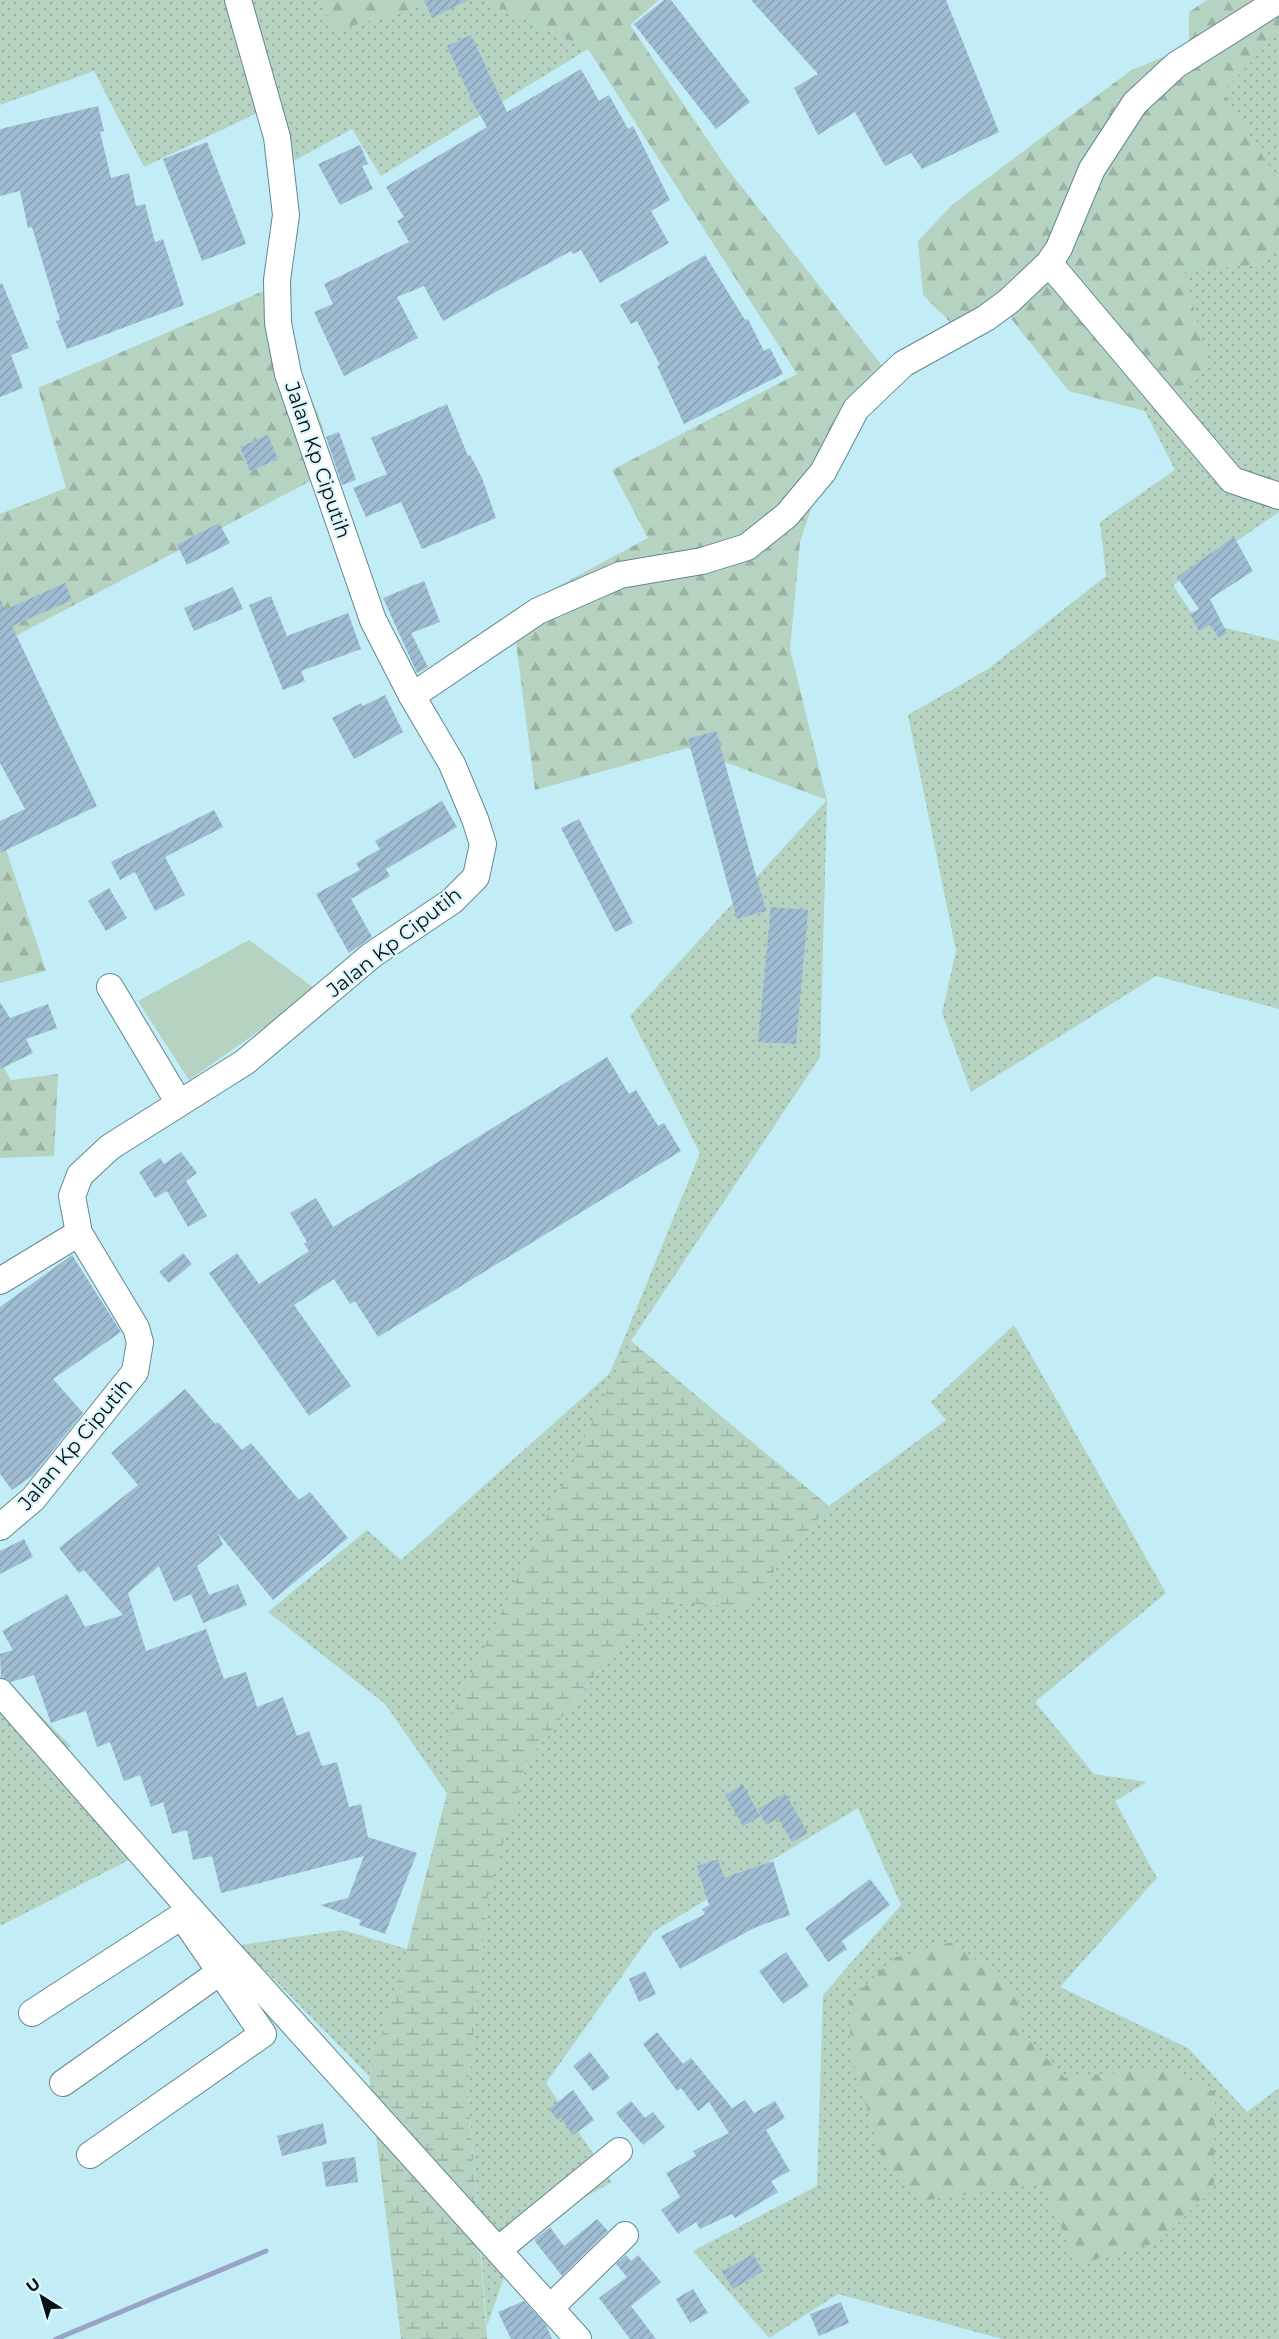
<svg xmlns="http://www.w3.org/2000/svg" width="1279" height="2339" viewBox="0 0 1279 2339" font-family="Montserrat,sans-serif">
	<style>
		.grass { fill: url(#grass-dots) }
		.forest { fill: url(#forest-firs) }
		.wetland { fill: url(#wetland-marsh) }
		.pitch { fill: #b6d2c1 }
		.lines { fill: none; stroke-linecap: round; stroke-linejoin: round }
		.stream { stroke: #97a4c7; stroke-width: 5 }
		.building { fill: url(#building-hatch) }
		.minor-casing { stroke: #618891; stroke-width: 28 }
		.minor { stroke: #fff; stroke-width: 26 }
		.labels { text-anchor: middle; stroke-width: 4.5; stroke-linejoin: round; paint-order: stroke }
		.street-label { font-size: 20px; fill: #031014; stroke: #ddf6fc }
	</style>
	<defs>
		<pattern id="grass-dots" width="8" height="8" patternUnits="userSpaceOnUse" patternTransform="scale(1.5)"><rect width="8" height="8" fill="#b6d2c1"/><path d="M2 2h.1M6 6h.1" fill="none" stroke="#9bb3a5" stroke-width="1.8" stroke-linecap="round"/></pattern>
		<pattern id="forest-firs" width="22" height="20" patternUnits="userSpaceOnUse" patternTransform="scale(1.5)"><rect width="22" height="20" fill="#b6d2c1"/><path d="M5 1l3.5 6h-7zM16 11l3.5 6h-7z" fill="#9bb3a5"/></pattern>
		<pattern id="wetland-marsh" width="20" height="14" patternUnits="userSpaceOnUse" patternTransform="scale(1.5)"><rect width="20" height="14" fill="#b6d2c1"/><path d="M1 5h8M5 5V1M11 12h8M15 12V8" fill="none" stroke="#9bb3a5"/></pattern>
		<pattern id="building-hatch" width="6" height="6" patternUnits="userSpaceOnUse" patternTransform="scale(1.5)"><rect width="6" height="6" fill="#9fbcd3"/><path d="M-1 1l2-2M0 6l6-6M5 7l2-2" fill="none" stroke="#87a1b4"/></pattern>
	</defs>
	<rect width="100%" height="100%" fill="#c2ecf6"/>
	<g class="grass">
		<path d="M0,0H324L331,31L442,0H483L588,49L381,176L352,129L290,163L274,105L144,167L94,71L0,105Z"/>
		<path d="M1279,32V182L1222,92Z"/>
		<path d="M1279,243V512L1173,585L1197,621L1279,641V1009L1156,976L971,1092L942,1013L956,951L908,715L988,669L1106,576L1100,522L1175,470L1145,411L1209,368L1183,269L1259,265Z"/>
		<path d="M827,800L820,1057L631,1341L453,1715L447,1793L385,1704L268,1612L367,1530L401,1560L610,1373L700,1153L630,1016Z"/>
		<path d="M1014,1325L1166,1593L1035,1702L1094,1774L1147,1782L1115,1801L1157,1878L1060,1987L1188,2048L1247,2112L1279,2088V2339H1002L838,2294L769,2338L693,2251L817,2186L823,1995L901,1905L858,1808L653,1932L546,2083L612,2182L519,2234L487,2326L468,2090L488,1895L528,1760L625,1638L678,1603L745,1606L829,1506L946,1420L931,1402Z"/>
		<path d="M0,1675L71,1746L51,1764L133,1858L0,1926Z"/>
		<path d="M343,1930L407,1949L369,2076L240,1945Z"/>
	</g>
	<g class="forest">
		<path d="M324,0H442L331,32Z"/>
		<path d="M483,0H659L630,25L726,167L883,367L841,419L800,542L790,649L827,800L687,748L535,790L512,611L648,538L612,470L797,374L588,49Z"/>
		<path d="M1207,0H1279V32L1223,92L1279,182V243L1259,265L1184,269L1209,368L1145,411L1069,391L1001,306L960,332L923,295L918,241L953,204L1130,71L1189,46V12Z"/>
		<path d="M268,289L324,430L322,475L0,644V514L66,488L38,388Z"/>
		<path d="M0,831L46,971L0,983Z"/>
		<path d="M0,1061L11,1080L58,1074L54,1156L0,1158Z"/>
		<path d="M953,1942L1017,1992L1020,2029L1065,2078L1164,2067L1215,2092L1214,2188L1159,2242L1078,2264L1041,2184L927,2200L883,2162L851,2054L849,2002L893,1958Z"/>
	</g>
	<path class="wetland" d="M631,1341L829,1506L745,1606L678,1603L625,1638L528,1760L488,1895L468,2090L487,2339H401L369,2076L407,1949L447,1793L452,1715Z"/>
	<path class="pitch" d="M249,940L317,990L189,1080L138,1001Z"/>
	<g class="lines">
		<path class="stream" d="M56,2339L266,2251"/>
	</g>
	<g class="building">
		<path d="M424,0H468L432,18Z"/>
		<path d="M664,0H671L750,102L716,129L634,24Z"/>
		<path d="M751,0H946L999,132L922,169L911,153L885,166L855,112L818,135L794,88L818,74Z"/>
		<path d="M471,35L507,112L581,69L599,101L609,95L628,129L633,126L670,200L651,211L669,243L600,283L581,250L573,254L571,251L443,321L424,286L397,297L418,338L344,376L314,312L333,304L324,284L409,242L397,221L404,217L386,187L487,127L473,103L447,46Z"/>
		<path d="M98,106L104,131L100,132L111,178L129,173L136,206L145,204L155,242L163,239L184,305L67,349L56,321L60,320L32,227L28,228L20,191L0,196V129Z"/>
		<path d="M207,142L246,244L202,261L163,159Z"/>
		<path d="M360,145L368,164L362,166L373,189L340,205L318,164Z"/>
		<path d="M705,255L745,320L748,319L764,351L770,348L783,374L684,424L657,366L660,365L637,321L631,324L620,305Z"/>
		<path d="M2,283L29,348L11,355L23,388L0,397V284Z"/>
		<path d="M447,404L468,456L470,455L482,478L496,518L422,549L401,502L366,517L353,488L387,474L371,438Z"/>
		<path d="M339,432L356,480L342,485L326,437Z"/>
		<path d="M268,435L278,459L250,471L240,447Z"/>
		<path d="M219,523L230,543L187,565L177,545Z"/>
		<path d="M1234,537L1253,571L1210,599L1227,633L1219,638L1210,625L1199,631L1190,614L1199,609L1177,577Z"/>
		<path d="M424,581L440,622L411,633L428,667L417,673L383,598Z"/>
		<path d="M65,583L72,600L12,626L97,806L0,853V821L25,809L0,763V599L5,610Z"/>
		<path d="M233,587L243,609L194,631L184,608Z"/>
		<path d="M271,596L287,636L348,613L361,649L301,671L305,681L283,690L249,605Z"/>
		<path d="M385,695L403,732L354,759L332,718L361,703L363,706Z"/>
		<path d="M716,731L766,911L737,919L688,739Z"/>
		<path d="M442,801L457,827L386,869L390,876L351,899L372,937L349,953L316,894L360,870L356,863L380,849L375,841Z"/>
		<path d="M214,810L223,827L165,857L185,895L155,911L135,872L120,880L111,862Z"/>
		<path d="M579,819L633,923L615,932L561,828Z"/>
		<path d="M109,888L127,918L106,931L88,901Z"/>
		<path d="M771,907L808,910L796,1044L758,1042Z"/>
		<path d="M0,1002L10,1018L48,1004L57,1028L26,1039L33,1053L0,1069Z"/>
		<path d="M607,1057L629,1094L636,1090L658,1126L664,1123L681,1151L378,1337L355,1301L350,1304L334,1279L294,1305L351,1386L309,1416L209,1273L237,1253L259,1284L309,1251L304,1244L307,1242L290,1213L316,1198L333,1227Z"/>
		<path d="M181,1152L197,1173L186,1181L207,1216L188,1227L167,1191L155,1198L139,1172L160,1158L164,1164Z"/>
		<path d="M183,1253L192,1264L169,1283L159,1272Z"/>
		<path d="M72,1255L121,1332L53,1379L83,1413L32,1476L12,1490L0,1474V1307Z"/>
		<path d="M185,1389L215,1424L218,1422L242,1450L251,1443L299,1500L310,1492L348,1538L273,1600L218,1533L223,1545L197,1566L209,1595L238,1584L247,1605L203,1623L191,1594L174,1602L159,1566L128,1593L146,1651L206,1629L224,1679L246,1672L257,1707L283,1697L297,1736L309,1731L322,1766L337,1762L349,1807L361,1804L368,1837L417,1853L385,1934L359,1925L361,1920L320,1905L348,1898L364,1856L221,1893L212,1856L193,1860L187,1830L172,1834L163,1802L151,1807L140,1775L124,1781L110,1742L97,1747L86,1711L51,1723L34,1675L11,1682L1,1677L0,1654L13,1650L2,1631L67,1594L85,1627L123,1615L84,1570L79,1573L59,1548L138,1485L111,1453Z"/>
		<path d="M24,1539L33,1557L0,1574V1551Z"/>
		<path d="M743,1785L760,1816L743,1826L725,1795Z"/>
		<path d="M785,1793L808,1833L792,1842L778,1818L766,1825L758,1809Z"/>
		<path d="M718,1859L724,1878L773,1861L790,1915L754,1928L680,1969L661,1936L705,1914L702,1909L709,1905L697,1866Z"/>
		<path d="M870,1879L890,1905L842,1941L847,1949L828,1962L805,1928Z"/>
		<path d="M786,1952L809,1986L783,2004L759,1971Z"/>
		<path d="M645,1971L656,1994L639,2002L629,1979Z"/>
		<path d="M657,2032L683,2064L691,2058L732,2108L745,2100L754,2113L775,2101L785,2118L766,2130L790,2171L771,2181L778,2192L735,2218L732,2214L700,2229L696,2222L678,2234L661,2210L680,2197L666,2173L696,2156L693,2151L729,2133L709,2102L698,2111L681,2088L677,2091L643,2044Z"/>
		<path d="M590,2052L610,2078L593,2091L573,2066Z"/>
		<path d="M573,2090L594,2120L573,2135L561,2118L558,2120L549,2109Z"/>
		<path d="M631,2101L645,2118L653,2112L665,2127L643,2145L616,2113Z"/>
		<path d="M323,2123L327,2144L282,2156L277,2136Z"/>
		<path d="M355,2157L358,2182L326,2187L322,2162Z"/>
		<path d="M597,2219L608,2231L562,2276L534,2240L550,2227L564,2246Z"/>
		<path d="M753,2254L763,2271L733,2289L722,2272Z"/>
		<path d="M626,2255L631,2261L638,2255L661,2282L631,2306L656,2339H630L599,2298L627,2277L616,2264Z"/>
		<path d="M693,2289L708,2313L690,2323L676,2299Z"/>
		<path d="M524,2301L546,2325L552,2339H511L498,2312Z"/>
		<path d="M841,2302L849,2323L819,2336L810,2314Z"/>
	</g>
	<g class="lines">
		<g class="minor-casing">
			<g id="minor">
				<path d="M1049,263L1232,480L1279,496"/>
				<path d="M412,696L538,611L620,575L702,561L747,547L787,515L823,472L856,409L903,364L986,318L1009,301L1049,263L1059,248L1092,169L1135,103L1176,65L1279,0"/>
				<path d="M110,987L179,1103"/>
				<path d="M0,1281L79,1233"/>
				<path d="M0,1527L33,1499L135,1372L140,1342L136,1328L79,1233L72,1196L80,1175L110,1147L245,1062L372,955L452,901L476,877L483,844L475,819L452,764L412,696L373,620L288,374L278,323L277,280L286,215L277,137L238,0"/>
				<path d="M0,1692L191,1910L578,2339"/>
				<path d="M32,2013L191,1910"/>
				<path d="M63,2083L220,1972"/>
				<path d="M90,2155L263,2034L190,1928"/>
				<path d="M498,2250L619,2151"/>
				<path d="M550,2308L625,2235"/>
			</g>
		</g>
		<use href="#minor" class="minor"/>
	</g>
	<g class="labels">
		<g class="street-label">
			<text transform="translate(318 460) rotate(71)" y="7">Jalan Kp Ciputih</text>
			<text transform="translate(394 942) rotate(-38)" y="7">Jalan Kp Ciputih</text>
			<text transform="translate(75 1444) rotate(-50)" y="7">Jalan Kp Ciputih</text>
		</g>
	</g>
	<g transform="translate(42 2297) rotate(323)" stroke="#ddf6fc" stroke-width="4.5" paint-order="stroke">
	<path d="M0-4.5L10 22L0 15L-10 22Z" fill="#031014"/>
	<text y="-9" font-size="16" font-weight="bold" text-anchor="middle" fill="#031014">U</text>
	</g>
</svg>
